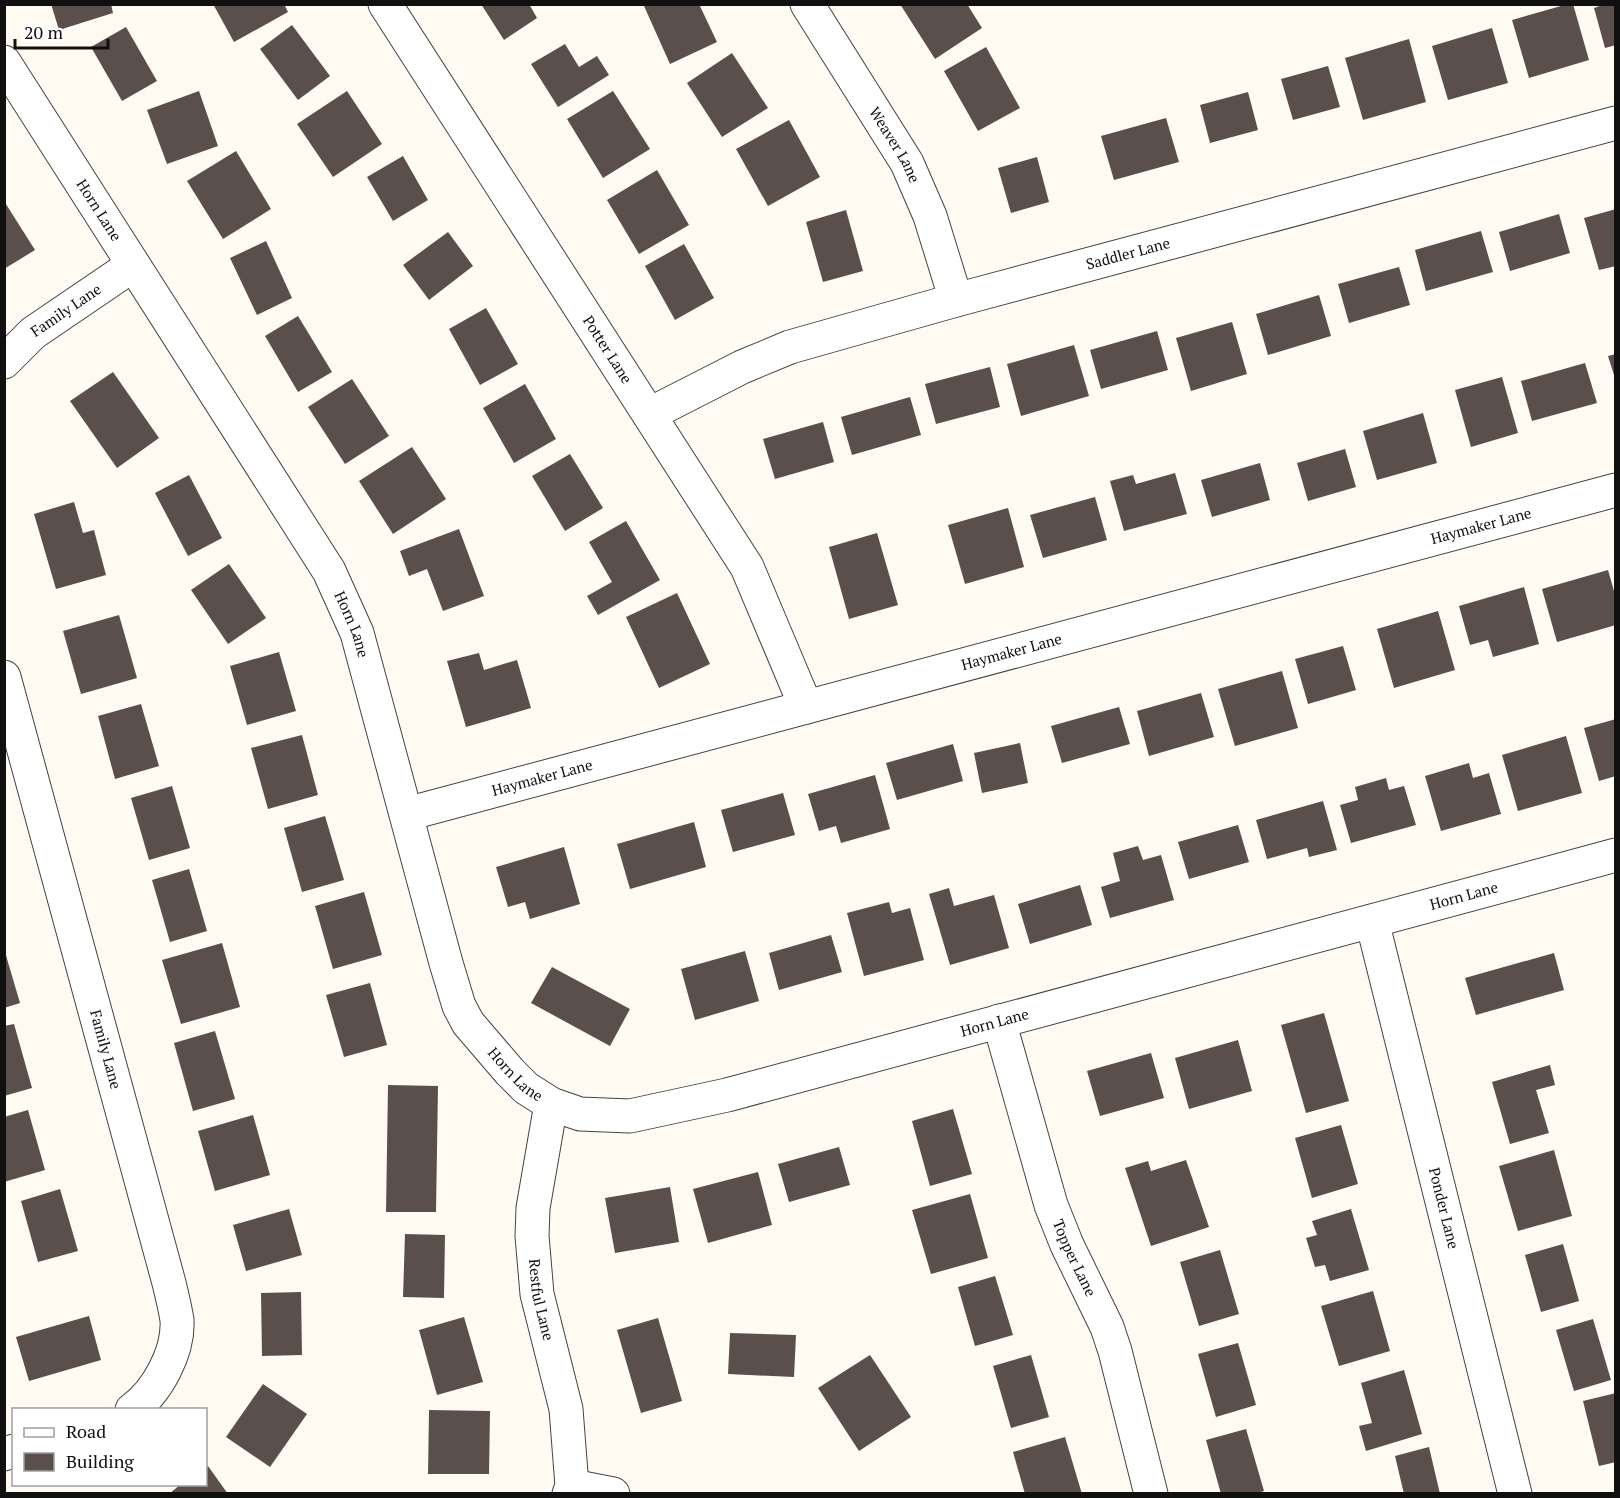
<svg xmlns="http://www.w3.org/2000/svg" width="1620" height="1498" viewBox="0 0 1620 1498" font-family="'PT Serif',serif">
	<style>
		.building { fill: #5a4f4b }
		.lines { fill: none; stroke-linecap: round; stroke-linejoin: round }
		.minor-casing { stroke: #434343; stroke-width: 35 }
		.minor { stroke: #fff; stroke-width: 33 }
		.labels { text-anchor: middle; stroke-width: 6; stroke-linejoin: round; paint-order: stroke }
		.street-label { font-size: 15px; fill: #101010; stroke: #fff }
	</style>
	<rect width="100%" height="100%" fill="#fffbf3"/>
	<g class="building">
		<path d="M51,4H111L113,13L59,30Z"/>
		<path d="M213,4H284L288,12L234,42Z"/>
		<path d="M481,4H529L537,18L504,40Z"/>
		<path d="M646,4H699L717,42L670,64L644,6Z"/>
		<path d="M900,4H967L982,28L935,59Z"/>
		<path d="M1568,4H1573L1589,60L1529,78L1512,20Z"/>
		<path d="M1605,4H1616V45L1605,48L1594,8Z"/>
		<path d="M292,25L330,76L298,100L260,49Z"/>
		<path d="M126,27L157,81L122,101L91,47Z"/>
		<path d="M1492,28L1508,83L1448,100L1432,46Z"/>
		<path d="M1409,39L1426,102L1363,120L1345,58Z"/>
		<path d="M565,44L579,67L597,56L609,75L558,107L531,64Z"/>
		<path d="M986,47L1020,108L978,131L944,71Z"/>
		<path d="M732,53L768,108L722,137L687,83Z"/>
		<path d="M1328,66L1340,107L1293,120L1281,79Z"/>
		<path d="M199,91L218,146L167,164L147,110Z"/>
		<path d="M347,91L382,144L333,177L297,124Z"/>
		<path d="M613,91L650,149L603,178L567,119Z"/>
		<path d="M1248,92L1258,130L1210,143L1200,105Z"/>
		<path d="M1166,118L1179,162L1114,180L1101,136Z"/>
		<path d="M789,120L820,177L768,206L736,149Z"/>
		<path d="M236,151L271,209L223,239L187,181Z"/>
		<path d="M403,156L428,200L393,221L367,177Z"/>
		<path d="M1037,157L1049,202L1011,213L998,168Z"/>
		<path d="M657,170L689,225L639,254L607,200Z"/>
		<path d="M4,201L35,250L4,269Z"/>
		<path d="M1616,209V266L1599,270L1584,218Z"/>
		<path d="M846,210L863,271L823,282L806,222Z"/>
		<path d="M1559,214L1570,253L1510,271L1499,232Z"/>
		<path d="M1481,231L1493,272L1426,291L1415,250Z"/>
		<path d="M448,232L473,266L429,300L403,265Z"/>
		<path d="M266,241L292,298L257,315L230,258Z"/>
		<path d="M684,244L714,298L675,320L645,266Z"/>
		<path d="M1399,267L1410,305L1349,323L1338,284Z"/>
		<path d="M1319,295L1331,336L1268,355L1256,314Z"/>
		<path d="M486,308L518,364L480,385L449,329Z"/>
		<path d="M298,316L332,372L298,392L265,336Z"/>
		<path d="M1232,322L1247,374L1191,391L1176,338Z"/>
		<path d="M1157,331L1168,370L1101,389L1090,350Z"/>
		<path d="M1074,345L1089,396L1021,416L1007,364Z"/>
		<path d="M1616,354V374L1614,375L1608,356Z"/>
		<path d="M1585,363L1597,403L1532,421L1521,381Z"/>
		<path d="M990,367L1000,407L936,424L925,384Z"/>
		<path d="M113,372L159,438L117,468L70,401Z"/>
		<path d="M1502,377L1518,433L1471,447L1455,390Z"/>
		<path d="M352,379L389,436L345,464L308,407Z"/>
		<path d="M525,384L556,439L514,463L483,408Z"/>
		<path d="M910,397L921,435L852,455L841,417Z"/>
		<path d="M1423,413L1437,463L1377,480L1363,431Z"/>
		<path d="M823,422L834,462L775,479L763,439Z"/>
		<path d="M412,447L446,499L393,534L359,481Z"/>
		<path d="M1345,449L1356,487L1308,501L1297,463Z"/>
		<path d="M570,454L603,508L565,531L532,476Z"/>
		<path d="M1260,463L1270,500L1212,517L1201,480Z"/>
		<path d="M1175,473L1187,514L1124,531L1110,481L1133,475L1136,484Z"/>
		<path d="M189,475L222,538L188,556L155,493Z"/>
		<path d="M1095,497L1107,540L1043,558L1030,515Z"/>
		<path d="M74,502L83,533L94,530L106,575L56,589L34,514Z"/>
		<path d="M1008,508L1024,567L965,584L948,525Z"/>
		<path d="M626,521L660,580L598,615L587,596L612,582L589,542Z"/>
		<path d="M459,529L484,596L443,611L427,569L409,576L400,551Z"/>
		<path d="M877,533L898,605L849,619L829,547Z"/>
		<path d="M229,564L266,618L228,644L191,590Z"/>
		<path d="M1608,570L1616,598V625L1557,642L1542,589Z"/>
		<path d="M1524,587L1539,644L1493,657L1488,640L1470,645L1459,606Z"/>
		<path d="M677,593L710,664L659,688L626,617Z"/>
		<path d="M1438,611L1455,670L1394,688L1377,629Z"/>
		<path d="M119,615L137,678L81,694L63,631Z"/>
		<path d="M1343,646L1356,690L1308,704L1295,659Z"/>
		<path d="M279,652L296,711L247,725L230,666Z"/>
		<path d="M479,653L484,670L517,660L531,708L466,727L447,661Z"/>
		<path d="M1282,671L1298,728L1235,746L1218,689Z"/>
		<path d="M1201,693L1214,737L1149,756L1137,711Z"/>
		<path d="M141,704L159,766L115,779L98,716Z"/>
		<path d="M1119,707L1130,744L1062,763L1051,726Z"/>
		<path d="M1616,719V776L1599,781L1584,728Z"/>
		<path d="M302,735L318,795L268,809L251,748Z"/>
		<path d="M1566,736L1582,793L1518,811L1502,755Z"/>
		<path d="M1020,743L1028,783L982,793L974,753Z"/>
		<path d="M953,744L963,781L897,800L886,763Z"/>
		<path d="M1469,763L1473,778L1489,773L1501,814L1441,831L1425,776Z"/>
		<path d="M875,775L890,829L841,843L836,826L819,831L808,794Z"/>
		<path d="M1386,778L1389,790L1404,786L1416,825L1351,843L1340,805L1358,800L1355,787Z"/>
		<path d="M172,786L190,848L149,860L131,798Z"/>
		<path d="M783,793L795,835L733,852L721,810Z"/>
		<path d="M1323,801L1337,850L1309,857L1307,848L1267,859L1256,820Z"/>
		<path d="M325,816L344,880L302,892L284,828Z"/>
		<path d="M694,822L706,867L630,889L617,844Z"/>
		<path d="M1238,825L1249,862L1189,879L1178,842Z"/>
		<path d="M1138,846L1143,860L1161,855L1174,900L1110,918L1101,887L1120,881L1113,853Z"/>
		<path d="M564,847L580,904L530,919L525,902L508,907L496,867Z"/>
		<path d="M189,869L207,931L170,942L152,880Z"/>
		<path d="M1080,885L1092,925L1030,944L1018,904Z"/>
		<path d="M949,888L954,906L994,895L1009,948L950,965L929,894Z"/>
		<path d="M364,892L382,955L333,969L315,906Z"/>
		<path d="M889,902L892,913L910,908L924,960L864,976L847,913Z"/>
		<path d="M831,935L842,972L779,990L769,953Z"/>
		<path d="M222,943L240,1007L181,1024L162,960Z"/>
		<path d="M745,951L759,1001L695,1020L681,969Z"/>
		<path d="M5,952L20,1003L4,1008V953Z"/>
		<path d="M1554,953L1564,990L1476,1015L1465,978Z"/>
		<path d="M552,967L630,1009L610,1046L531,1003Z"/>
		<path d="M370,983L387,1045L344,1057L326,995Z"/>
		<path d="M1324,1013L1349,1101L1306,1113L1281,1025Z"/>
		<path d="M14,1024L32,1088L4,1096V1026Z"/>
		<path d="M215,1031L235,1099L193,1111L174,1043Z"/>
		<path d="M1238,1040L1252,1091L1189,1109L1175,1058Z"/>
		<path d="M1151,1053L1164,1098L1100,1116L1087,1071Z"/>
		<path d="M1550,1065L1555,1085L1536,1090L1549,1133L1510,1144L1492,1082Z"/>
		<path d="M388,1085L438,1086L436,1212H386Z"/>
		<path d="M953,1109L972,1174L930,1186L912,1121Z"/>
		<path d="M28,1110L45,1170L4,1182V1117Z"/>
		<path d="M253,1115L270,1175L215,1191L198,1131Z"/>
		<path d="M1341,1125L1358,1184L1312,1198L1295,1138Z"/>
		<path d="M839,1147L850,1185L789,1202L778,1164Z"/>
		<path d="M1554,1150L1572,1216L1518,1231L1499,1166Z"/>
		<path d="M1186,1160L1209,1227L1151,1246L1125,1168L1148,1161L1151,1171Z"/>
		<path d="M758,1172L772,1225L708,1243L693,1189Z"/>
		<path d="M670,1187L679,1242L615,1253L605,1198Z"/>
		<path d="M60,1189L78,1251L38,1262L21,1201Z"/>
		<path d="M970,1194L988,1258L931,1274L912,1210Z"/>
		<path d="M289,1209L302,1255L246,1271L233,1225Z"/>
		<path d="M1351,1209L1369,1270L1330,1281L1325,1265L1315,1267L1306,1238L1317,1235L1312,1221Z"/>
		<path d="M405,1234L445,1235L444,1298L403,1297Z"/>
		<path d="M1563,1244L1579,1301L1541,1312L1525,1255Z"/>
		<path d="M1220,1250L1239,1314L1199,1326L1180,1262Z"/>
		<path d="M995,1276L1013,1335L975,1346L958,1287Z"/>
		<path d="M1373,1291L1390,1351L1339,1366L1321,1306Z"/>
		<path d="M301,1292L302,1355L262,1356L261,1293Z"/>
		<path d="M89,1316L101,1360L29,1381L16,1337Z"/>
		<path d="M464,1317L483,1382L437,1395L419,1330Z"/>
		<path d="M658,1318L682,1401L641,1413L617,1330Z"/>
		<path d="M1593,1319L1611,1380L1574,1391L1556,1330Z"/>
		<path d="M730,1333L796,1335L794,1377L728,1374Z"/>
		<path d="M1238,1343L1256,1405L1216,1417L1198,1354Z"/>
		<path d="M870,1355L911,1417L859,1451L818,1388Z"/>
		<path d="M1031,1355L1049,1417L1011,1428L993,1366Z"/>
		<path d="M1404,1370L1422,1434L1366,1451L1359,1426L1372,1423L1361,1383Z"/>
		<path d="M263,1384L307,1414L270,1467L226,1437Z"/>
		<path d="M1616,1393V1462L1599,1466L1583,1401Z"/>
		<path d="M429,1410L490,1411L489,1474H428Z"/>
		<path d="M1246,1429L1264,1491L1255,1494H1221L1206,1440Z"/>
		<path d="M1065,1437L1082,1494H1025L1013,1452Z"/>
		<path d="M1429,1447L1440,1494H1404L1395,1456Z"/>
		<path d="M208,1466L228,1494H169L181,1484H206V1468Z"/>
	</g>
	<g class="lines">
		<g class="minor-casing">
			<g id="minor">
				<path id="s1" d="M385,4L747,567L806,707"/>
				<path id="s2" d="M807,4L907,163L930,216L956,300"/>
				<path id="s3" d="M4,62L329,571L357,633L446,963L459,1006L468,1023L510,1072L526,1088L551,1104L580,1114L630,1116L727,1095L1616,855"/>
				<path id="s4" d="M4,362L33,333L133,265"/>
				<path id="s5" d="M650,414L742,367L790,347L956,300L1616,123"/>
				<path id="s6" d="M4,677L169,1283C172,1295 175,1308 177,1320C179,1352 157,1392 132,1410"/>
				<path id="s7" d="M407,814L1616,490"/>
				<path id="s8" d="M1372,921L1515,1494"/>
				<path id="s9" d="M999,1021L1051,1205L1067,1245L1107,1327L1115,1351L1151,1494"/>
				<path id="s10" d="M551,1104L533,1208L532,1236L537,1294L566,1409L572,1486L569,1494"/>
				<path d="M4,1454L14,1451"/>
				<path d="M572,1486L613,1494"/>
			</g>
		</g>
		<use href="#minor" class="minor"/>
	</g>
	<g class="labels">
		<g class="street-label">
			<text dy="5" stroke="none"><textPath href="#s2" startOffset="166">Weaver Lane</textPath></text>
			<text dy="5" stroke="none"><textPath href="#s3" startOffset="176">Horn Lane</textPath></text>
			<text dy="5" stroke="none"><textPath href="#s5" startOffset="506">Saddler Lane</textPath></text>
			<text dy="5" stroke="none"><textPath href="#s4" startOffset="81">Family Lane</textPath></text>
			<text dy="5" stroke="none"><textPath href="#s1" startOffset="411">Potter Lane</textPath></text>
			<text dy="5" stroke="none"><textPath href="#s7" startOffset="1112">Haymaker Lane</textPath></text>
			<text dy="5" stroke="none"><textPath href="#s3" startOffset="662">Horn Lane</textPath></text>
			<text dy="5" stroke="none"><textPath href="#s7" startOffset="626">Haymaker Lane</textPath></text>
			<text dy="5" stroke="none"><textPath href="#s7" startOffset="140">Haymaker Lane</textPath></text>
			<text dy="5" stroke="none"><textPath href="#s3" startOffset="2138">Horn Lane</textPath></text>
			<text dy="5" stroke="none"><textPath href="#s3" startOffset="1652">Horn Lane</textPath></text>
			<text dy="5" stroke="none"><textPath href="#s6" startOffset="386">Family Lane</textPath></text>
			<text dy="5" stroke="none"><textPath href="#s3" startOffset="1148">Horn Lane</textPath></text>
			<text dy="5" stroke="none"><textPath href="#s8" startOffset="296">Ponder Lane</textPath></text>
			<text dy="5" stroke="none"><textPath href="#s9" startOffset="249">Topper Lane</textPath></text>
			<text dy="5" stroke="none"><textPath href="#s10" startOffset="198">Restful Lane</textPath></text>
		</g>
	</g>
	<rect width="1620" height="1498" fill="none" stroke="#101010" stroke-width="12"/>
	<rect x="12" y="1408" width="195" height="78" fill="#ffffff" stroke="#9f9f9f" stroke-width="1.5"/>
	<rect x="24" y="1428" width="30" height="9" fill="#ffffff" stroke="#9f9f9f" stroke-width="1.5"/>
	<text x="66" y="1438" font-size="18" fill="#101010">Road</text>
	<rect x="24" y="1453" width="30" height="18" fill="#5a4f4b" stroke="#9f9f9f" stroke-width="1.5"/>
	<text x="66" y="1468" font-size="18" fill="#101010">Building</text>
	<path d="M15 39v9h93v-9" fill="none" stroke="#101010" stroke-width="3"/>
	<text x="24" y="39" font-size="18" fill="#101010" stroke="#ffffff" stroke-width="4.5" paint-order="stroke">20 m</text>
</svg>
